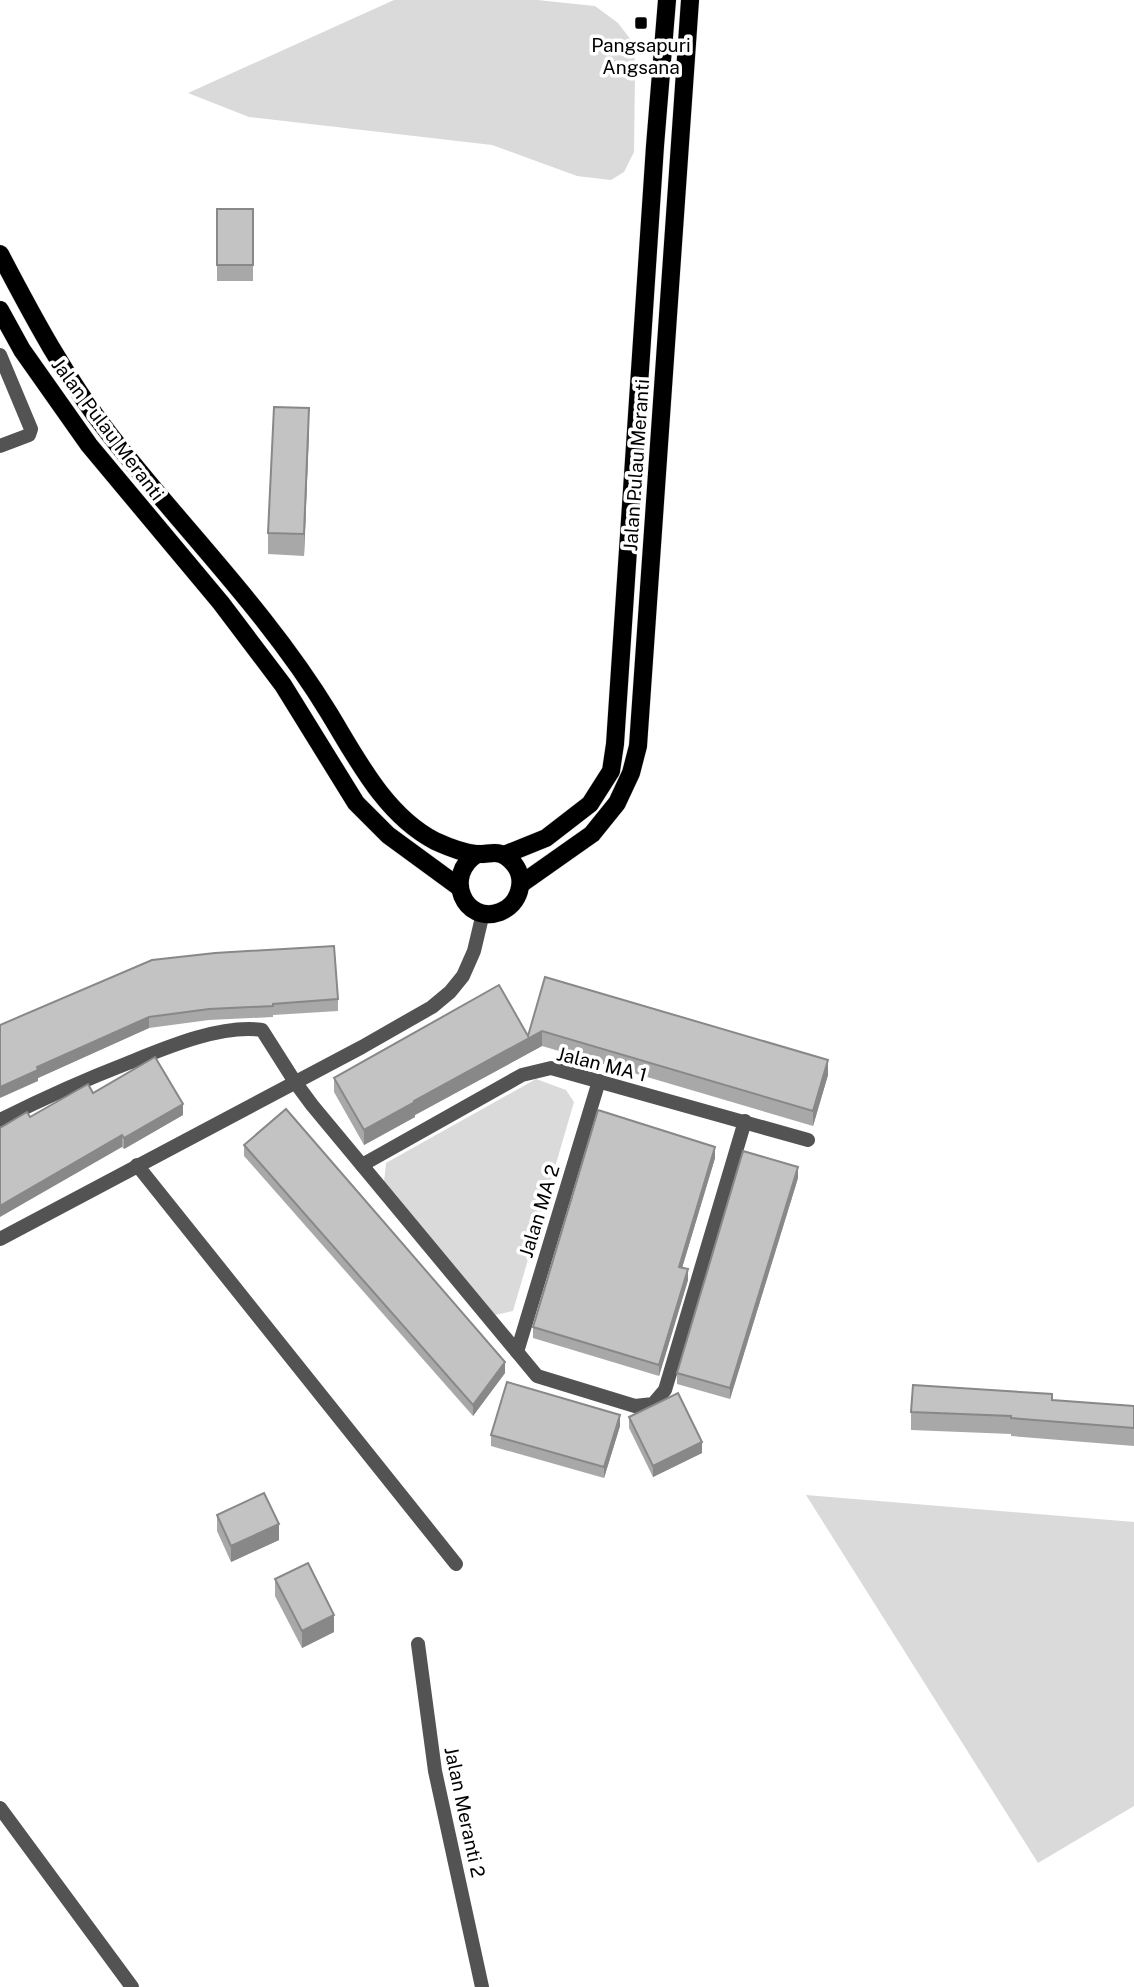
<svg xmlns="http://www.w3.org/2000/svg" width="1134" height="1987" viewBox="0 0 1134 1987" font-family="'Public Sans',sans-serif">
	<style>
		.green { fill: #dadada }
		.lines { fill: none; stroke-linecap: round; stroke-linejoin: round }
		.primary-casing { stroke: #dbdbdb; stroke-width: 19 }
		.minor { stroke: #535353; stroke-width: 14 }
		.primary { stroke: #000; stroke-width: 18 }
		.wall { fill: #a8a8a8 }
		.shaded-wall { fill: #888 }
		.building { fill: #c3c3c3; stroke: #888; stroke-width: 2 }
		.poi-dot { fill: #000; stroke: #fff; stroke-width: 2.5 }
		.labels { text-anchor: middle; stroke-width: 7; stroke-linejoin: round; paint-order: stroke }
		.poi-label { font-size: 19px; fill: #000; stroke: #fff }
		.street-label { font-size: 19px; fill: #000; stroke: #fff }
	</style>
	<rect width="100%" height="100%" fill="#fff"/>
	<g class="green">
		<path d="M394,0H537L595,6L618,23L634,44L635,73L634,152L624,172L611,180L577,176L492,145L249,117L188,93Z"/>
		<path d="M536,1079L566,1090L574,1102L513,1311L495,1315L384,1182L386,1163Z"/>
		<path d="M806,1495L1134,1522V1806L1038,1863Z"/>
	</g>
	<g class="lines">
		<g class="primary-casing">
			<g id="primary">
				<path d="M0,254C33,317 66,379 110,435C182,528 267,611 329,713C357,759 385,815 435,841C446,846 464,853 476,854C492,855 500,847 514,864C527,880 519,905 500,912C464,925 443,875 477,854"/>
				<path d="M0,310L22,350L89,445L221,603L283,685L356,803L388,835L459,887"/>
				<path d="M504,855L546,838L590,804L611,771L615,744L655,146L667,0"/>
				<path d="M521,884L592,834L617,803L631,773L638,746L690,0"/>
			</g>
		</g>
		<g class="minor">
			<path d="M0,355L31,429L29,435L0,446"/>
			<path d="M0,1120C42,1099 84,1080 128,1063C165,1048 221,1024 262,1030L295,1082L312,1105L537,1376L635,1406L653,1404L665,1390L745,1121"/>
			<path d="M137,1165L456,1564"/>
			<path d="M362,1165L522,1075L551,1068L808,1140"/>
			<path d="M0,1239L362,1047L432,1007L450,992L463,976L474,951L483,913"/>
			<path d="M517,1352L599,1081"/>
			<path d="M418,1644L435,1771L482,1987"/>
			<path d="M0,1808L132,1987"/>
		</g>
		<use href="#primary" class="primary"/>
	</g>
	<g class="wall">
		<rect x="217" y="209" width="36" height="72"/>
		<path d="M309,430L304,556L268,554V533Z"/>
		<path d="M545,977L828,1075L813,1126L542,1046L415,1115V1117L364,1145L334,1092V1078L528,1036Z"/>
		<path d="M338,999V1011L273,1015V1017L209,1020L149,1028L38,1078V1081L0,1025Z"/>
		<path d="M183,1115L124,1149L122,1147L30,1117Z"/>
		<path d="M244,1145L505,1373L473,1416L244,1156Z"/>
		<path d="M715,1158L682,1268L688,1280L659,1376L533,1338V1327Z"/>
		<path d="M798,1178L730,1399L677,1384V1373Z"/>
		<path d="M1052,1400L1134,1406V1446L1011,1436V1434L911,1430V1412Z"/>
		<path d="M629,1417L702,1453L653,1477L629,1428Z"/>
		<path d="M620,1426L604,1478L491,1446V1435Z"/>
		<path d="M217,1515L279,1540L231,1562L217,1531Z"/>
		<path d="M275,1579L334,1632L302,1648L275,1596Z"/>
	</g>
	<g class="shaded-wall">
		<path d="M309,408V430L304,556V534Z"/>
		<path d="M149,1017V1028L38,1078V1081L0,1098V1087L37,1067Z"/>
		<path d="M542,1031V1046L415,1115V1117L364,1145V1130L414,1101Z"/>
		<path d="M828,1060V1075L813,1126V1111Z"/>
		<path d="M183,1104V1115L124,1149V1138Z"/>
		<path d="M122,1135V1147L0,1217V1206Z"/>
		<path d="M715,1147V1158L679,1278V1267Z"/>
		<path d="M798,1167V1178L730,1399V1388Z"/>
		<path d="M688,1269V1280L659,1376V1365Z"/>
		<path d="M505,1362V1373L473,1416V1405Z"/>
		<path d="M620,1415V1426L604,1478V1467Z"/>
		<path d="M702,1442V1453L653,1477V1466Z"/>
		<path d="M279,1524V1540L231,1562V1546Z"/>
		<path d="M334,1615V1632L302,1648V1631Z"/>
	</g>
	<g class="building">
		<rect x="217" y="209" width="36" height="56"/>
		<path d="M274,407L309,408L304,534L268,533Z"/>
		<path d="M334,946L338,999L273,1004V1006L209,1009L149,1017L37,1067L38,1070L0,1087V1025L152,960L215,953Z"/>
		<path d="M545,977L828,1060L813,1111L542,1031L414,1101L415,1102L364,1130L334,1078L499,985L528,1036Z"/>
		<path d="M155,1057L183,1104L124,1138L122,1135L0,1206V1128L27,1112L30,1117L88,1084L93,1093Z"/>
		<path d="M286,1109L505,1362L473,1405L244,1145Z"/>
		<path d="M598,1110L715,1147L679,1267L688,1269L659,1365L533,1327Z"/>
		<path d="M743,1151L798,1167L730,1388L677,1373Z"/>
		<path d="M507,1382L620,1415L604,1467L491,1435Z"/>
		<path d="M913,1385L1052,1394V1400L1134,1406V1428L1011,1418V1416L911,1412Z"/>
		<path d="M678,1393L702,1442L653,1466L629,1417Z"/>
		<path d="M264,1493L279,1524L231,1546L217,1515Z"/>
		<path d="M308,1563L334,1615L302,1631L275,1579Z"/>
	</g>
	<rect class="poi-dot" x="634" y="16" width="14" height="14" rx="3.5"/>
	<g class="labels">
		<g class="poi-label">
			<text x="641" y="52">Pangsapuri<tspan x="641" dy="22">Angsana</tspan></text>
		</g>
		<g class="street-label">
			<text transform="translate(108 429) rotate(53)" y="7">Jalan Pulau Meranti</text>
			<text transform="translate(636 465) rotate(-86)" y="7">Jalan Pulau Meranti</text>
			<text transform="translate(602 1064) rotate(14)" y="7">Jalan MA 1</text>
			<text transform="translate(539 1211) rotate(-73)" y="7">Jalan MA 2</text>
			<text transform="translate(465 1812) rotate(78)" y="7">Jalan Meranti 2</text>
		</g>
	</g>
</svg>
